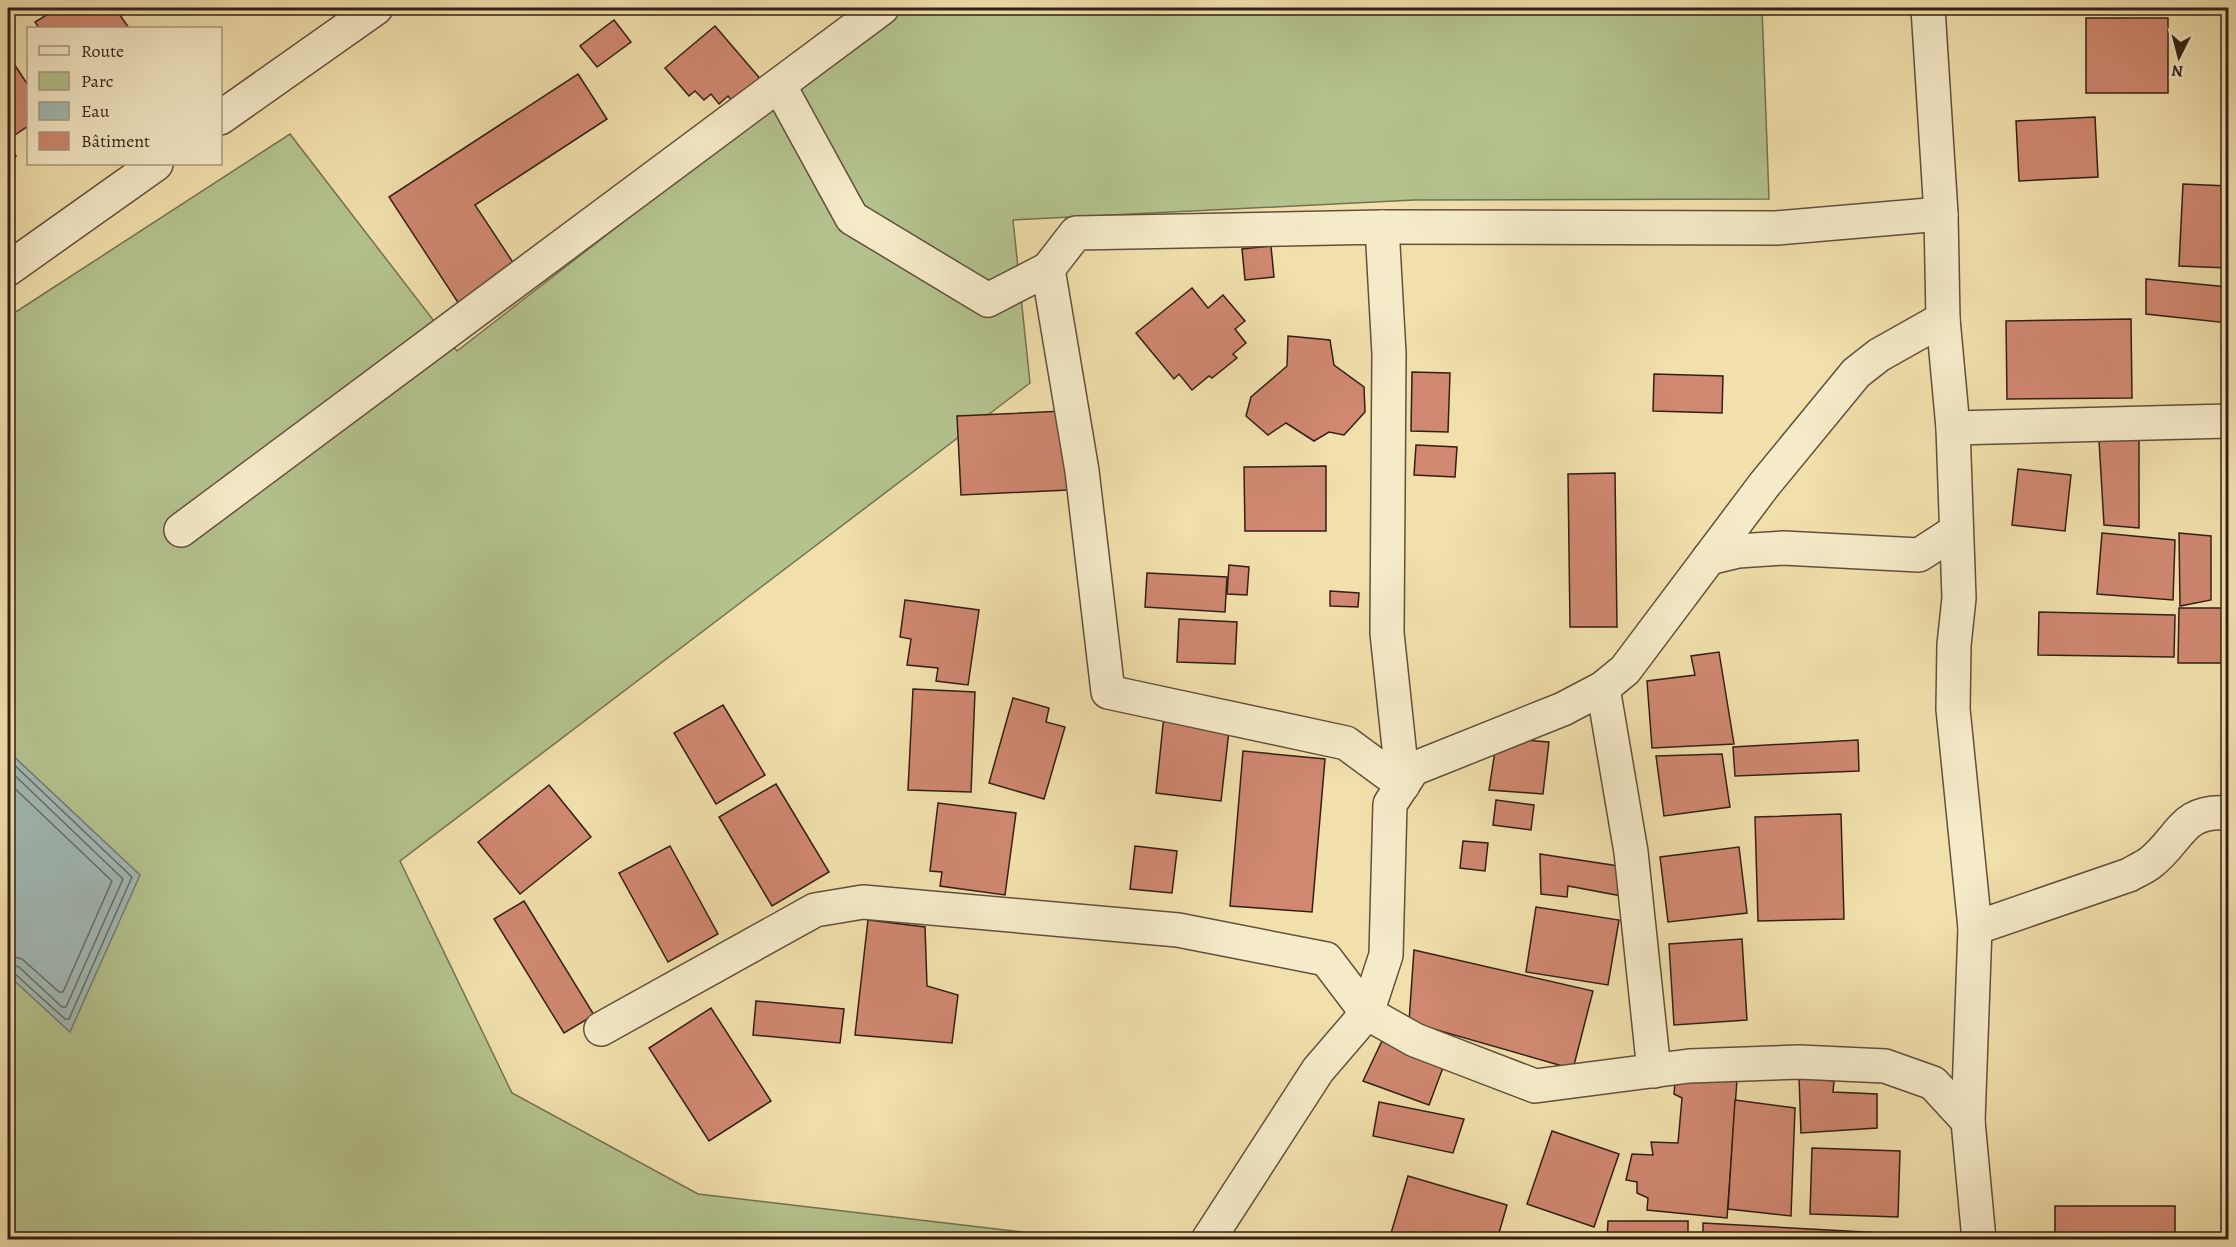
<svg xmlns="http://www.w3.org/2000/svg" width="2236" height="1247" viewBox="0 0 2236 1247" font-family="Alegreya,serif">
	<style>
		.green { fill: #b4c38e; stroke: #747152; stroke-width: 1.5 }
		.water { fill: #a1bab6; stroke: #757c76; stroke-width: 1.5 }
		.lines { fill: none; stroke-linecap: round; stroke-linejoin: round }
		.shore { stroke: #6a6c66; stroke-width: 1.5 }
		.building { fill: #d08871; stroke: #331f16; stroke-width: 1.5 }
		.minor-casing { stroke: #624f3c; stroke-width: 36 }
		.minor { stroke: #f6ebc9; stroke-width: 33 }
	</style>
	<rect width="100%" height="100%" fill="#f1e0ac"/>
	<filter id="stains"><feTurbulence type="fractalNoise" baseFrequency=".00333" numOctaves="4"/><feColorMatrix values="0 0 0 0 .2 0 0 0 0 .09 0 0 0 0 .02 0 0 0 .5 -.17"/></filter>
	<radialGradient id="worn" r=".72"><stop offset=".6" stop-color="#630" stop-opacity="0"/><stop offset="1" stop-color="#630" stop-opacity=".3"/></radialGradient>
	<path class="green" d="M899,8H1762L1769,199L1414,200L1013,220L1030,383L400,861L512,1093L698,1194L1083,1239L8,1240V317L290,134L457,351Z"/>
	<path class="water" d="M8,751L140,875L70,1032L8,975Z"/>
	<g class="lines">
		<g class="shore">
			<path d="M8,759L132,877L69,1019H65L14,973L8,971"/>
			<path d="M8,769L123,879L66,1007H62L19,967L8,964"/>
			<path d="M8,782L112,881L63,992H59L22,959L8,955"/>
		</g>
	</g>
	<g class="building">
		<path d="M58,8H115L129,28H39L35,22Z"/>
		<rect x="2086" y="18" width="82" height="75"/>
		<path d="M614,20L631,42L597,67L580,46Z"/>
		<path d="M715,26L763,82L736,105L728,96L719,104L711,94L704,100L695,91L689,96L665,68Z"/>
		<path d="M10,58L28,85V126L15,135L8,123V60Z"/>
		<path d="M578,74L607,119L475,205L518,270L461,307L389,197Z"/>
		<path d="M2095,117L2098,177L2019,181L2016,121Z"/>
		<path d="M8,142L16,156L8,161L14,192L8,210Z"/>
		<path d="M2183,184L2228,186V268L2179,266Z"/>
		<path d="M1271,246L1274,277L1245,280L1242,249Z"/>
		<path d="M2146,279L2228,287V323L2146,314Z"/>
		<path d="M1192,288L1208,308L1223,295L1245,321L1235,329L1246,343L1233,354L1237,358L1212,378L1209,376L1192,390L1179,374L1174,379L1136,333Z"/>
		<path d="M2131,319L2132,398L2007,399L2006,321Z"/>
		<path d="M1288,336L1330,340L1334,365L1364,387L1365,412L1344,435L1329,432L1314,441L1286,423L1268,435L1246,416L1251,397L1287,366Z"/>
		<path d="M1412,372L1450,373L1448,432L1411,431Z"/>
		<path d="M1654,374L1723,376L1722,413L1653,411Z"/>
		<path d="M1064,411L1068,490L961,495L957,416Z"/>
		<path d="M2099,440H2139V528L2104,525Z"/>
		<path d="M1416,445L1457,447L1455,477L1414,475Z"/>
		<path d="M1326,466V531H1245L1244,467Z"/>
		<path d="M2018,469L2071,475L2065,531L2012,525Z"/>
		<path d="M1615,473L1617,627H1570L1568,474Z"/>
		<path d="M2102,533L2175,540L2173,600L2097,594Z"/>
		<path d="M2179,533L2211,536V600L2180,606Z"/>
		<path d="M1229,565L1249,567L1247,595L1227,594Z"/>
		<path d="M1147,573L1227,577L1225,612L1145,607Z"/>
		<path d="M1330,591L1359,593L1358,607L1330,606Z"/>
		<path d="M905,600L979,610L968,685L936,681L938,668L907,665L911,639L900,637Z"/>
		<path d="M2179,608H2223L2222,663H2178Z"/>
		<rect x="2226" y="610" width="2" height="70"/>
		<path d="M2039,612L2175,615L2174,657L2038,655Z"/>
		<path d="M1179,619L1237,622L1235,664L1177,662Z"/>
		<path d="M1719,652L1734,744L1652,748L1647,681L1695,675L1691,656Z"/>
		<path d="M913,689L975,692L971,792L908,790Z"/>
		<path d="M1013,698L1049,708L1046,722L1065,727L1044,799L989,783Z"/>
		<path d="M723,705L765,775L716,804L674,733Z"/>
		<path d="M1164,715L1230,722L1221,801L1156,793Z"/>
		<path d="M1497,738L1549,742L1543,794L1489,790Z"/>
		<path d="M1858,740L1859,771L1735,776L1733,747Z"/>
		<path d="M1243,751L1325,759L1312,912L1230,906Z"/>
		<path d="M1722,754L1730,807L1664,816L1656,756Z"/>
		<path d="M776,784L829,872L772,906L719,817Z"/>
		<path d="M549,785L591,837L520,894L478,842Z"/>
		<path d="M1496,800L1534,805L1531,830L1493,825Z"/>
		<path d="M938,803L1016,813L1005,895L940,886L942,872L930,871Z"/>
		<path d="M1841,814L1844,919L1758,921L1755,817Z"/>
		<path d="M1463,841L1488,843L1485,871L1460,868Z"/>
		<path d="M670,846L718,934L668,962L619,873Z"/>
		<path d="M1135,846L1177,851L1172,893L1130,889Z"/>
		<path d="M1739,847L1747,913L1668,922L1660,857Z"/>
		<path d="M1540,854L1625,867L1622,896L1568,886L1567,897L1541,894Z"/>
		<path d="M524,901L594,1015L564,1033L494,919Z"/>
		<path d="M1536,907L1619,920L1608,985L1526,972Z"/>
		<path d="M868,920L925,927L927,986L958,995L952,1043L855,1035Z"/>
		<path d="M1742,939L1747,1020L1674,1025L1669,944Z"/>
		<path d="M1414,950L1593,991L1573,1069L1409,1022Z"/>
		<path d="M756,1001L844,1009L840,1043L753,1035Z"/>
		<path d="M711,1008L771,1101L709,1141L649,1048Z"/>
		<path d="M1382,1041L1444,1065L1429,1105L1363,1081Z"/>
		<path d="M1676,1071L1737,1080L1727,1218L1647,1210L1648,1198L1637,1193V1182L1626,1180L1632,1154L1653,1155L1651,1142L1678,1143L1682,1098L1674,1094Z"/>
		<path d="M1799,1077L1834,1081L1833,1092L1877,1094V1128L1801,1133Z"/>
		<path d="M1735,1100L1795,1108L1791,1216L1728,1209Z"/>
		<path d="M1379,1102L1464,1119L1453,1153L1373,1136Z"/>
		<path d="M1552,1131L1619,1154L1594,1227L1527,1204Z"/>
		<path d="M1812,1148L1900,1151L1898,1217L1810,1214Z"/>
		<path d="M1408,1176L1507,1205L1497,1240H1389Z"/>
		<rect x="2055" y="1206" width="120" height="34"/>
		<path d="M1608,1221H1688V1240H1607Z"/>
		<path d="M1703,1223L1901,1234V1240H1703Z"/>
		<path d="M1501,1233L1527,1240H1499Z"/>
	</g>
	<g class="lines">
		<g class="minor-casing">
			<g id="minor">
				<path d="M1928,8L1941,214L1943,319L1953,428L1959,598L1954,645L1953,709L1975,928L1968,1121L1979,1240"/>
				<path d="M779,85L852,218L988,300L1048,269"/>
				<path d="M220,118L376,8"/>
				<path d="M1382,227L1389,354L1387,633L1403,785L1346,743L1108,692L1082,471L1048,269L1076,233Z"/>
				<path d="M1382,227L1776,228L1941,214"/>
				<path d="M8,269L156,164"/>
				<path d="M1953,428L2228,421"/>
				<path d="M181,530L882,8"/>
				<path d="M1709,558L1738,551L1783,548L1919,555L1956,531"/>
				<path d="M1603,688L1631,852L1654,1071"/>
				<path d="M1975,928L2129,875C2136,871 2143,868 2150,863C2181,839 2181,809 2228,813"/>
				<path d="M601,1029L815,910L863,902L1178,930L1326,959L1367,1013L1415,1040L1535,1086L1689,1066L1799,1062L1885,1066L1933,1083L1968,1121"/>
				<path d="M1208,1240L1318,1070L1367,1013L1386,955L1390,804L1413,769L1563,709L1603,688L1625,670L1764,485L1856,373L1879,355L1943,319"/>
			</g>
		</g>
		<use href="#minor" class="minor"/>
	</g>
	<rect width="2236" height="1247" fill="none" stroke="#f1e0ac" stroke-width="30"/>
	<rect x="9" y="9" width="2218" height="1229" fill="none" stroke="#331f16" stroke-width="3"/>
	<rect x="15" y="15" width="2206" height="1217" fill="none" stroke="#331f16" stroke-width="1.5"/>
	<rect x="27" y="27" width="195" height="138" fill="#f6ebc9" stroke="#a89981" stroke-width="1.5"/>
	<rect x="39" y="46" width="30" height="9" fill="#f6ebc9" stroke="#a89981" stroke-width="1.5"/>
	<text x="81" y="57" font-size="18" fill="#331f16">Route</text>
	<rect x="39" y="72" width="30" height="18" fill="#b4c38e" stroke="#a89981" stroke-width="1.5"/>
	<text x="81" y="87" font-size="18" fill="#331f16">Parc</text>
	<rect x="39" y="102" width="30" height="18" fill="#a1bab6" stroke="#a89981" stroke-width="1.5"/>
	<text x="81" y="117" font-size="18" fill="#331f16">Eau</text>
	<rect x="39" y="132" width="30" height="18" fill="#d08871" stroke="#a89981" stroke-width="1.5"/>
	<text x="81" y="147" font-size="18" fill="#331f16">Bâtiment</text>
	<g transform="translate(2179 57) rotate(186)" stroke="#f6ebc9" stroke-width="4.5" paint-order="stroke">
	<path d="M0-4.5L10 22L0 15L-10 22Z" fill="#331f16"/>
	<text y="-9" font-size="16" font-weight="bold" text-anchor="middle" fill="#331f16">N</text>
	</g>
	<rect width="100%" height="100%" filter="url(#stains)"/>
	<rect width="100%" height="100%" fill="url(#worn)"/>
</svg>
